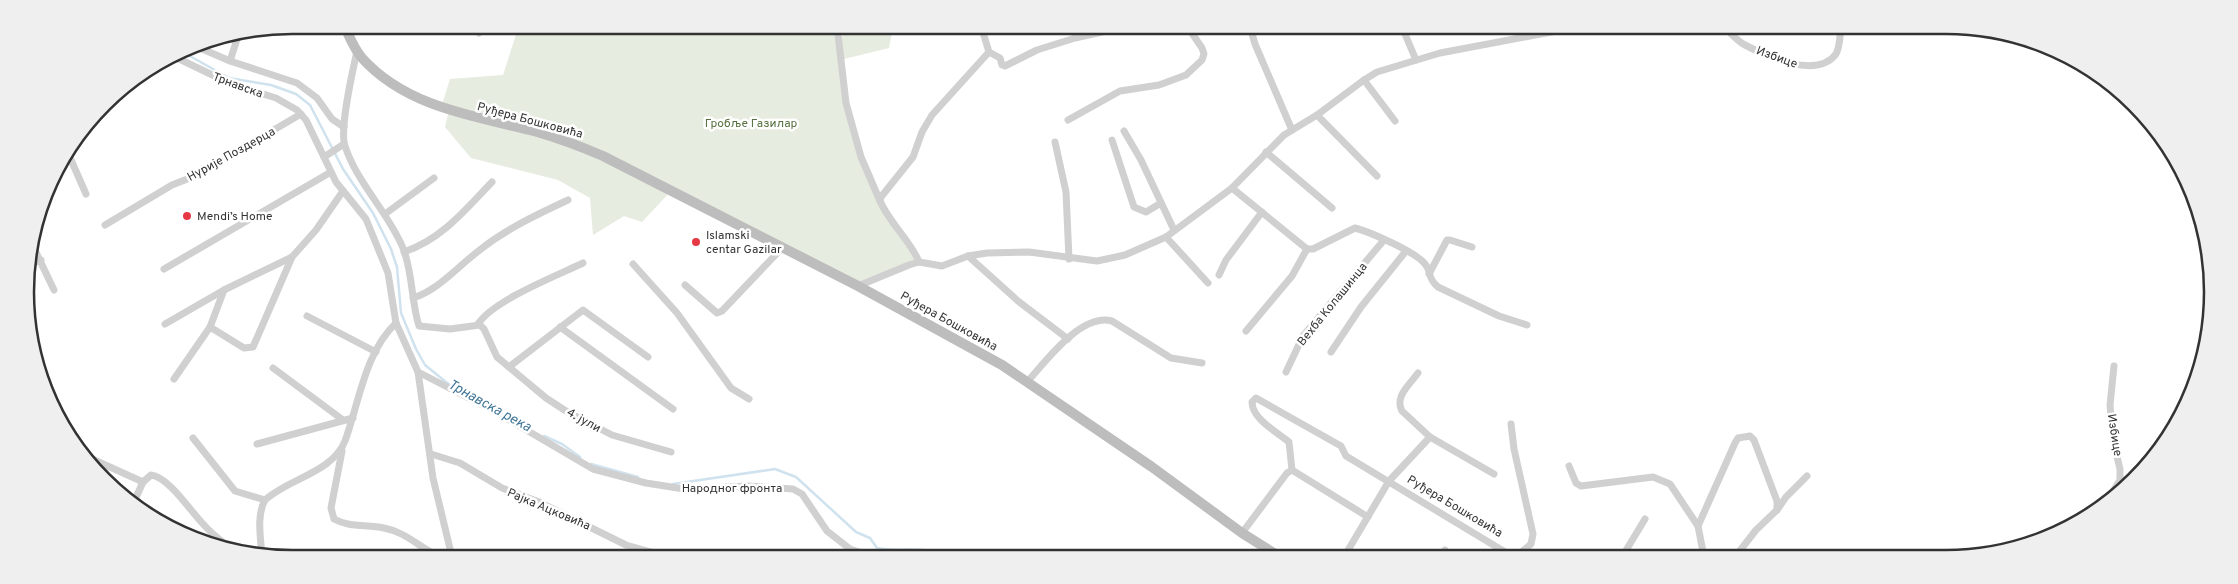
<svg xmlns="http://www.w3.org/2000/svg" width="2238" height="584" viewBox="0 0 2238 584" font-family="Overpass,sans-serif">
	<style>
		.green { fill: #e6ecdf }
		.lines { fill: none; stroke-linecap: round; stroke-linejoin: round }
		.stream { stroke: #cfe2ee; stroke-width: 2.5 }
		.street { stroke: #d0d0d0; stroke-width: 7 }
		.secondary { stroke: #bdbdbd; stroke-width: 10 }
		.poi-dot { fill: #e63946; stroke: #fff; stroke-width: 2 }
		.labels { text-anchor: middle; stroke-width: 5; stroke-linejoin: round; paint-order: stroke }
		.street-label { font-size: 12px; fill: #333; stroke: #fff }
		.park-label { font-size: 12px; fill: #56703f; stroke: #fff }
		.poi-label { font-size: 12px; fill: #333; stroke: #fff; text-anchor: start }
		.water-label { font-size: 14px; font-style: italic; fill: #3f7597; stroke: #fff }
		.rim { fill: none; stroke: #333; stroke-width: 2.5 }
	</style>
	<rect width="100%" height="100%" fill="#fff"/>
	<path class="green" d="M519,25L837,26L841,55L843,26H893L889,48L840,60L841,69L867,175L919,262L858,286L671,191L642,222L624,216L593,235L590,198L558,180L471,158L445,127L449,110L441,108L450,79L503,75Z"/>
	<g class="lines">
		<g class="stream">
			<path d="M181,51L229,78L271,85L296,94L310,105L343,169L373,213L391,249L397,267L401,313L416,349L425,365L451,386"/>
			<path d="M544,436L562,444L580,457"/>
			<path d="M591,464L638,477"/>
			<path d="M673,484L775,469L796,477L856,532L870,538L877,548C899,553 928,544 946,557"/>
		</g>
		<g class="street">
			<path d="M473,25L479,33"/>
			<path d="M837,26L846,103L861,157L880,201"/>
			<path d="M1250,27L1255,44L1292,130"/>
			<path d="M1402,27L1416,60"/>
			<path d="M1724,27C1731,33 1737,41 1745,45C1766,56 1817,80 1836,54C1840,47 1840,35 1841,27"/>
			<path d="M193,45L230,61L297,83L317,98L332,119L344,127"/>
			<path d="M357,51C353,70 339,129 345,146C357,183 388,212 403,248C413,273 411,301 419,326L450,329L480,325L484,329L497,357L546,398L566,411L612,435L671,452"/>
			<path d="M989,52L1000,58L1002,65L1005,66L1037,50L1075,38L1129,26"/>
			<path d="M173,56L231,84L276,98L297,110L306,120L336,182L366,219L388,273L396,323L418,372L433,478L452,557"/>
			<path d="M230,61L238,36"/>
			<path d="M1364,80L1395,121"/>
			<path d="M1317,115L1377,176"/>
			<path d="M1068,120L1120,91L1159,85L1186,75L1202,60L1204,54L1202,48L1187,26"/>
			<path d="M1124,131L1141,160L1174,230"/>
			<path d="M1112,140L1134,207L1146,212L1161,203"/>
			<path d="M1055,142L1066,192L1069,259"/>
			<path d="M1266,152L1332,208"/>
			<path d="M68,153L86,194"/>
			<path d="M324,157L344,144"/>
			<path d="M1232,188L1307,249H1313L1355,228C1370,232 1416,252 1425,264C1432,272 1427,278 1438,287L1499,316L1527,325"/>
			<path d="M385,214L434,178"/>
			<path d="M105,225L172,185L195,176L301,114"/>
			<path d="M1166,237L1208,283"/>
			<path d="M33,246L54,290"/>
			<path d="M404,252C442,239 465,210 492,182"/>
			<path d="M968,256L1018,301L1068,339"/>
			<path d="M919,262C911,241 890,224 880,201L881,197L913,157L922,132L932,115L989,52L981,26"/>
			<path d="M633,264L677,313L731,388L749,399"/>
			<path d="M28,265L41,260"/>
			<path d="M164,269L331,172"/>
			<path d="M1429,274L1447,240H1450L1472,247"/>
			<path d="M1219,275L1226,260L1262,212"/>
			<path d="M685,285L717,313L722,311L782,248"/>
			<path d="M858,286L909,265L919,262L942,266L968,256L987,253L1029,252L1097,261L1125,255L1166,237L1232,188L1284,135L1317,115L1364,80L1377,72L1440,53L1562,30L1628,27"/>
			<path d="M413,298C440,289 458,266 481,249C508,228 538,214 568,200"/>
			<path d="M307,316L376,352"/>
			<path d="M165,324L224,290L292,257L316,230L343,191"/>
			<path d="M478,324C494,300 556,276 583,263"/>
			<path d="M210,327L244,348L253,347L292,257"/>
			<path d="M560,327L673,409"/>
			<path d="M1246,331L1292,276L1307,249"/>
			<path d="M1331,352L1361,307L1406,251"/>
			<path d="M509,367L583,310L648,357"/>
			<path d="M273,368L343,420"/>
			<path d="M418,372L494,411L593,469L646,483L684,489L748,486L793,489L802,494L827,531L850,549L865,554L921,557"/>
			<path d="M1286,372L1303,336L1384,240"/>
			<path d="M1418,373C1410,384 1394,397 1402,411L1430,437L1494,474"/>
			<path d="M174,379L210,327L224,290"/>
			<path d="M1028,381C1046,361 1081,313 1112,321L1171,358L1202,363"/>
			<path d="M193,438L235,491L265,500"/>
			<path d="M257,444L353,418"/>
			<path d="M342,451L331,508L334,519C350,528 367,524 384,528C406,532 420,548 440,557"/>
			<path d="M79,453L143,482"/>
			<path d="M431,454L460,463L502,488L539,502L626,545L669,557"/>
			<path d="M1569,466L1576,483L1581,486L1653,477L1670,484L1698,526L1704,557"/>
			<path d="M1292,470L1289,442C1277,432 1252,419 1252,402L1256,398L1341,446L1346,456L1510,555H1518L1531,544L1533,534L1514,449L1511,424"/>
			<path d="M2107,501L2120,480V469L2113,440L2110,405L2114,366"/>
			<path d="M134,502L143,482L151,475C169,477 191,512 204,525C212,534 221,541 231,548"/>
			<path d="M1698,526L1735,443L1738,438L1750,436L1754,440L1777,501V510"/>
			<path d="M1242,533L1287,473L1292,470L1368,517"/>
			<path d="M262,557C261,539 256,516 265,500C289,478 332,473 345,441C359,403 365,352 396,323"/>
			<path d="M1344,557L1389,481L1430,437"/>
			<path d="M1440,557L1445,550"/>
			<path d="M1622,557L1645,519"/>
			<path d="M1735,557L1756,530L1777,510L1786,497L1807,476"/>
		</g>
		<path class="secondary" d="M344,25C349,36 354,49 362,58C406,107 474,116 534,131C558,138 580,146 603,156L858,286L1002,365L1152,467L1242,533L1280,557"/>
	</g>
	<g class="poi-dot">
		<circle cx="187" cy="216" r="5"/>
		<circle cx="696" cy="242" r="5"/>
	</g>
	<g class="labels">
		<g class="street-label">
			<text transform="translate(1777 57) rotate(20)" y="4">Избице</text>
			<text transform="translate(238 85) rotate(20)" y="4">Трнавска</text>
			<text transform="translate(530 120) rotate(15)" y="4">Руђера Бошковића</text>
			<text transform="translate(231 154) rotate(-29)" y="4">Нурије Поздерца</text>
			<text transform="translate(1332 304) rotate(-51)" y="4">Вехба Колашинца</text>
			<text transform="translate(949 321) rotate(29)" y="4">Руђера Бошковића</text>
			<text transform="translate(584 420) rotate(29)" y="4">4. јули</text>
			<text transform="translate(2115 435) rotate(81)" y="4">Избице</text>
			<text x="732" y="492">Народног фронта</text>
			<text transform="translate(1455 506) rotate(31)" y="4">Руђера Бошковића</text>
			<text transform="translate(549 509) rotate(23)" y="4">Рајка Ацковића</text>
		</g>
		<g class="park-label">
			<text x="751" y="127">Гробље Газилар</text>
		</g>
		<g class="poi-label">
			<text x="197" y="220">Mendi’s Home</text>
			<text x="706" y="239">Islamski<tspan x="706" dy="14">centar Gazilar</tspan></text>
		</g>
		<g class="water-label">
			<text transform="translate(490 405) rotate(29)" y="5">Трнавска река</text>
		</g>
	</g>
	<path d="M0 0H2238V584H0ZM292 34H1946A258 258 0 0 1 2204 292V292A258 258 0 0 1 1946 550H292A258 258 0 0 1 34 292V292A258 258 0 0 1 292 34Z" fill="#efefef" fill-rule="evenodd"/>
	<path class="rim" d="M292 34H1946A258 258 0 0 1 2204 292V292A258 258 0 0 1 1946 550H292A258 258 0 0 1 34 292V292A258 258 0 0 1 292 34Z"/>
</svg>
